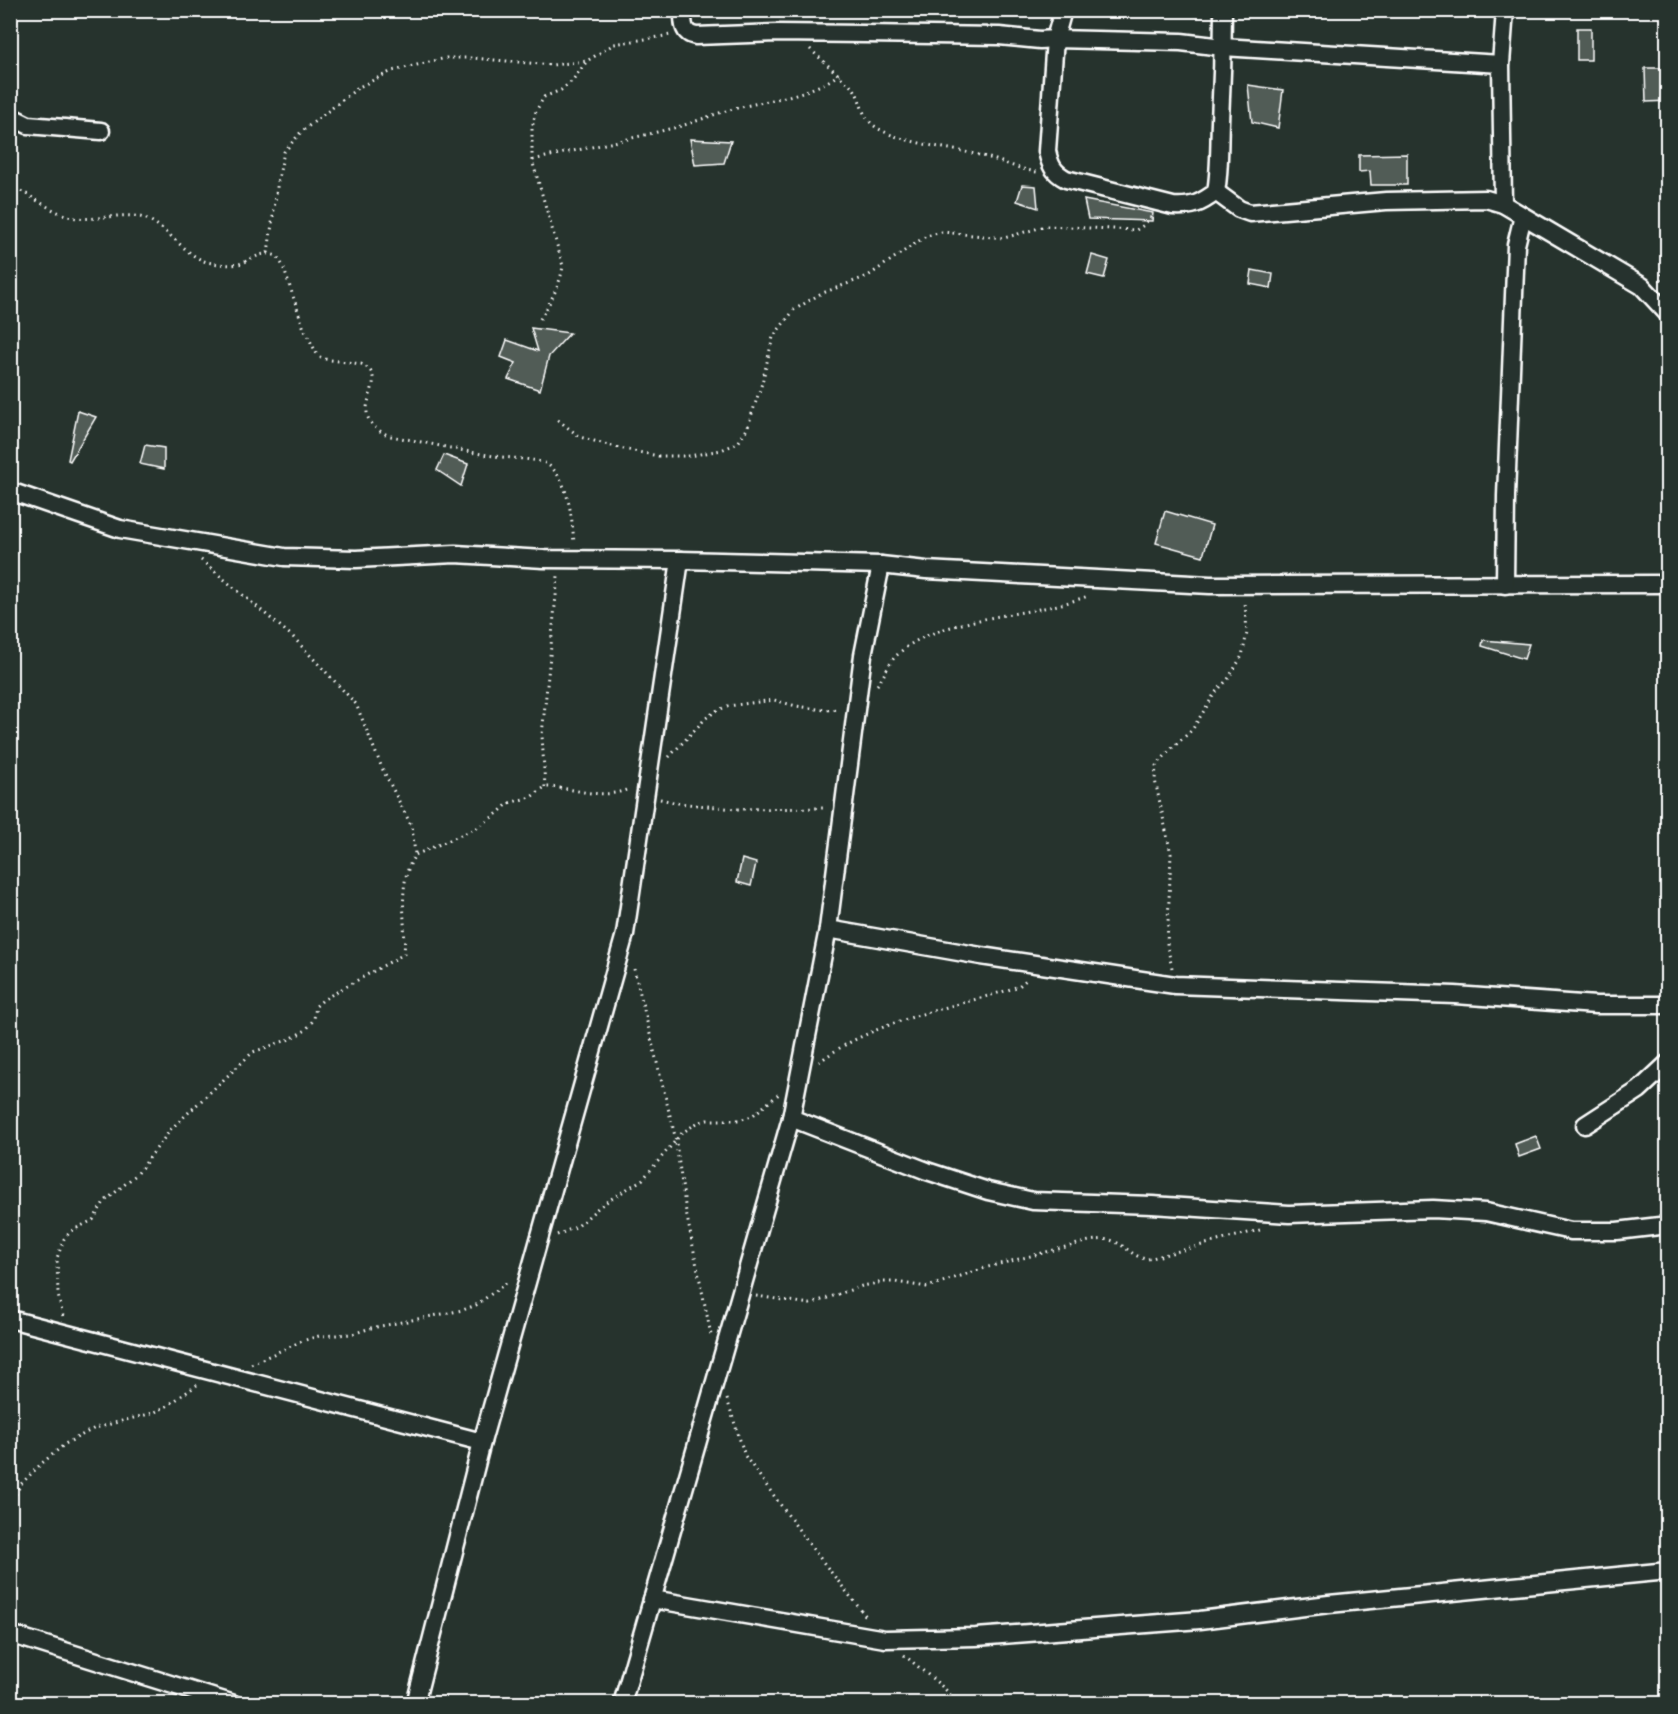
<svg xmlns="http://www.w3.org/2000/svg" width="1678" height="1714" viewBox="0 0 1678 1714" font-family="Caveat,sans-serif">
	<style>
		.building { fill: #515c57; stroke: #fff; stroke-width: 1.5 }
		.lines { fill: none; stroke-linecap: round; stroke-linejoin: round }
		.street-casing { stroke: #fff; stroke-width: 21 }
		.path { stroke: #fff; stroke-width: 3; stroke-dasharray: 1.5 4.5; stroke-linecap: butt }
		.street { stroke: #26332d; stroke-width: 16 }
	</style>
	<rect width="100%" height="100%" fill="#26332d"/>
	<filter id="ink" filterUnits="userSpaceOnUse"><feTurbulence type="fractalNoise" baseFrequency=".0167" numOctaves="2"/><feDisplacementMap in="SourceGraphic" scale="12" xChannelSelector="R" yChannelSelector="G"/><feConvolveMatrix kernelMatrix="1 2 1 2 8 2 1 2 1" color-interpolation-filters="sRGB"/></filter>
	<g filter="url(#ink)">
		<g class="building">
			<rect x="1577" y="28" width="14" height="32"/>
			<path d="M1645,68H1668V101L1646,102Z"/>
			<path d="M1248,85L1283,90L1278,128L1252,122Z"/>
			<path d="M690,139L731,141L724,163L695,165Z"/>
			<path d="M1407,154V185H1371L1370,171L1359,172V155Z"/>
			<path d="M1022,185L1036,186L1038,208L1017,201Z"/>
			<path d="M1084,200L1153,213L1152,221L1088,219Z"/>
			<path d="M1092,255L1109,260L1104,278L1087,274Z"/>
			<path d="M1252,270L1273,274L1271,288L1250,284Z"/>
			<path d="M531,328L570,333L549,356L540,390L508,379L516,363L501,357L507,340L538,351Z"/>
			<path d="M78,411L96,417L70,461L68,460Z"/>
			<path d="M145,445L164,448V469L140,464Z"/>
			<path d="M444,455L468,464L461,486L437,470Z"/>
			<path d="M1165,511L1212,525L1203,556L1156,543Z"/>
			<path d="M1483,640L1529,644L1524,659L1482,646Z"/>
			<path d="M742,859L756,863L751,886L737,882Z"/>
			<path d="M1536,1136L1541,1149L1519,1157L1515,1144Z"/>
		</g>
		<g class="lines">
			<g class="street-casing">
				<g id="street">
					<path d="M683,10C683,22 682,34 696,36L777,33L865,34L999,36L1040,40L1055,39L1063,10"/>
					<path d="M1223,10C1223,48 1222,85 1220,122C1219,146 1220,169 1216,192C1200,204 1192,207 1173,206L1066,179C1053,172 1050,165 1047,151L1055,39L1181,42L1223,47L1501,64"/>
					<path d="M10,116L28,125L101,131"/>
					<path d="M1216,192L1239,209L1250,213L1386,201L1486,199L1503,204L1642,286L1668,314"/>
					<path d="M1503,204L1501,64L1505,10"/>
					<path d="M10,491L120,529L284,557L356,559L455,554L544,559L680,560L881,565L926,570L1210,585L1668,584"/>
					<path d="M1505,585L1506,496L1516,245L1523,216"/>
					<path d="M828,929L981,956L1175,985L1455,995L1596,1005H1668"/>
					<path d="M791,1118L927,1171L988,1191L1033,1201L1152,1205L1289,1214L1433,1209L1486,1212L1571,1231H1617L1668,1225"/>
					<path d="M1585,1125L1639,1090L1668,1063"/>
					<path d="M10,1319L482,1442"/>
					<path d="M652,1599L885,1639L976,1637L1200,1620L1329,1604L1668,1571"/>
					<path d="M10,1634L234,1704"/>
					<path d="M415,1704L482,1442L625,934L680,560"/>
					<path d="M622,1704L791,1118L828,929L863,655L881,565"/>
				</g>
			</g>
			<g class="path">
				<path d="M810,49L854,89C861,99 861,113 870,122C888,142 952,148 979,155C999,160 1017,169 1037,172"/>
				<path d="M533,160C580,149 627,140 673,128C691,124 708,116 726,111C759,101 812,96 839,74"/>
				<path d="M10,186C31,194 50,212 72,217C96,223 125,209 149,220C169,230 188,257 207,262C216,264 230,266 239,264C255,259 260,250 277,256L283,266L304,329L318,356L324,359L361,364C397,381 337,414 390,436C425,442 460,451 494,456C506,458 536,459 545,463C569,476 572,519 574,543"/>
				<path d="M268,253L278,180L284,152L301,132L359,87L392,71L446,58H472L552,65L587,61"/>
				<path d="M1661,281L1668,191"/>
				<path d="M540,319C550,302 560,286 563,266L532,160V128L536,111L544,97L561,90L572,81L587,61L614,44L671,35"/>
				<path d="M558,420L580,437L619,448L658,456H690L721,450L738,443L747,429L762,383L773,337L794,310L820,294L868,276L926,236L942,232L1004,238L1046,226L1136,230L1144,225L1151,217"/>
				<path d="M201,560L293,637L356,704L382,768L412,827L415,854"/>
				<path d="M877,685C885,676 888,663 897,655C929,623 1001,617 1044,608C1059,605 1074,601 1088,596"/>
				<path d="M669,757L706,718L716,711L728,706L774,700L796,706L825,710L839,709"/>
				<path d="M545,787L542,735L558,576"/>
				<path d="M660,799L678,803L735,809L826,808"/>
				<path d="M1172,968L1167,945L1171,854L1155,780L1156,766L1172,748L1192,730L1215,693L1228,679L1242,656L1247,633L1245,601"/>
				<path d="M634,969L675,1136L686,1212L711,1335"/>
				<path d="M819,1062C873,1021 942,1010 1005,991L1019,986L1026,980"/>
				<path d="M557,1235L578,1226L600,1206L643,1179L682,1133L697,1123L707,1120H739L752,1116L779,1094"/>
				<path d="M756,1296L810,1304L862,1286L884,1282H895L927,1287L988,1267L1089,1241C1097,1240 1106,1238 1113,1241C1127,1246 1133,1258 1148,1259L1260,1230"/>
				<path d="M63,1316L58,1295L57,1258L64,1239L71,1231L93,1220L104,1202L138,1173L171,1129L253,1052L290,1039L306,1030L314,1019L316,1006L324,999L404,954C407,922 396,884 415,855L477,828L498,813L509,803L531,797L545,787C575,787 599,801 629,789"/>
				<path d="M251,1364L302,1341L319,1336L352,1334L371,1328L463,1310L476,1305L509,1281"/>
				<path d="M727,1399L745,1456L812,1548L868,1619"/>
				<path d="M10,1505L21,1484L41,1464L65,1444L95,1428L153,1413L167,1406L197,1385"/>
				<path d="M904,1655L945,1689L959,1704"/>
			</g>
			<use href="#street" class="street"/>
		</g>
	</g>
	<rect width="1678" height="1714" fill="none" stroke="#26332d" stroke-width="36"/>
	<rect x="18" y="18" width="1642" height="1678" fill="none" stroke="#fff" stroke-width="2" filter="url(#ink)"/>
</svg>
